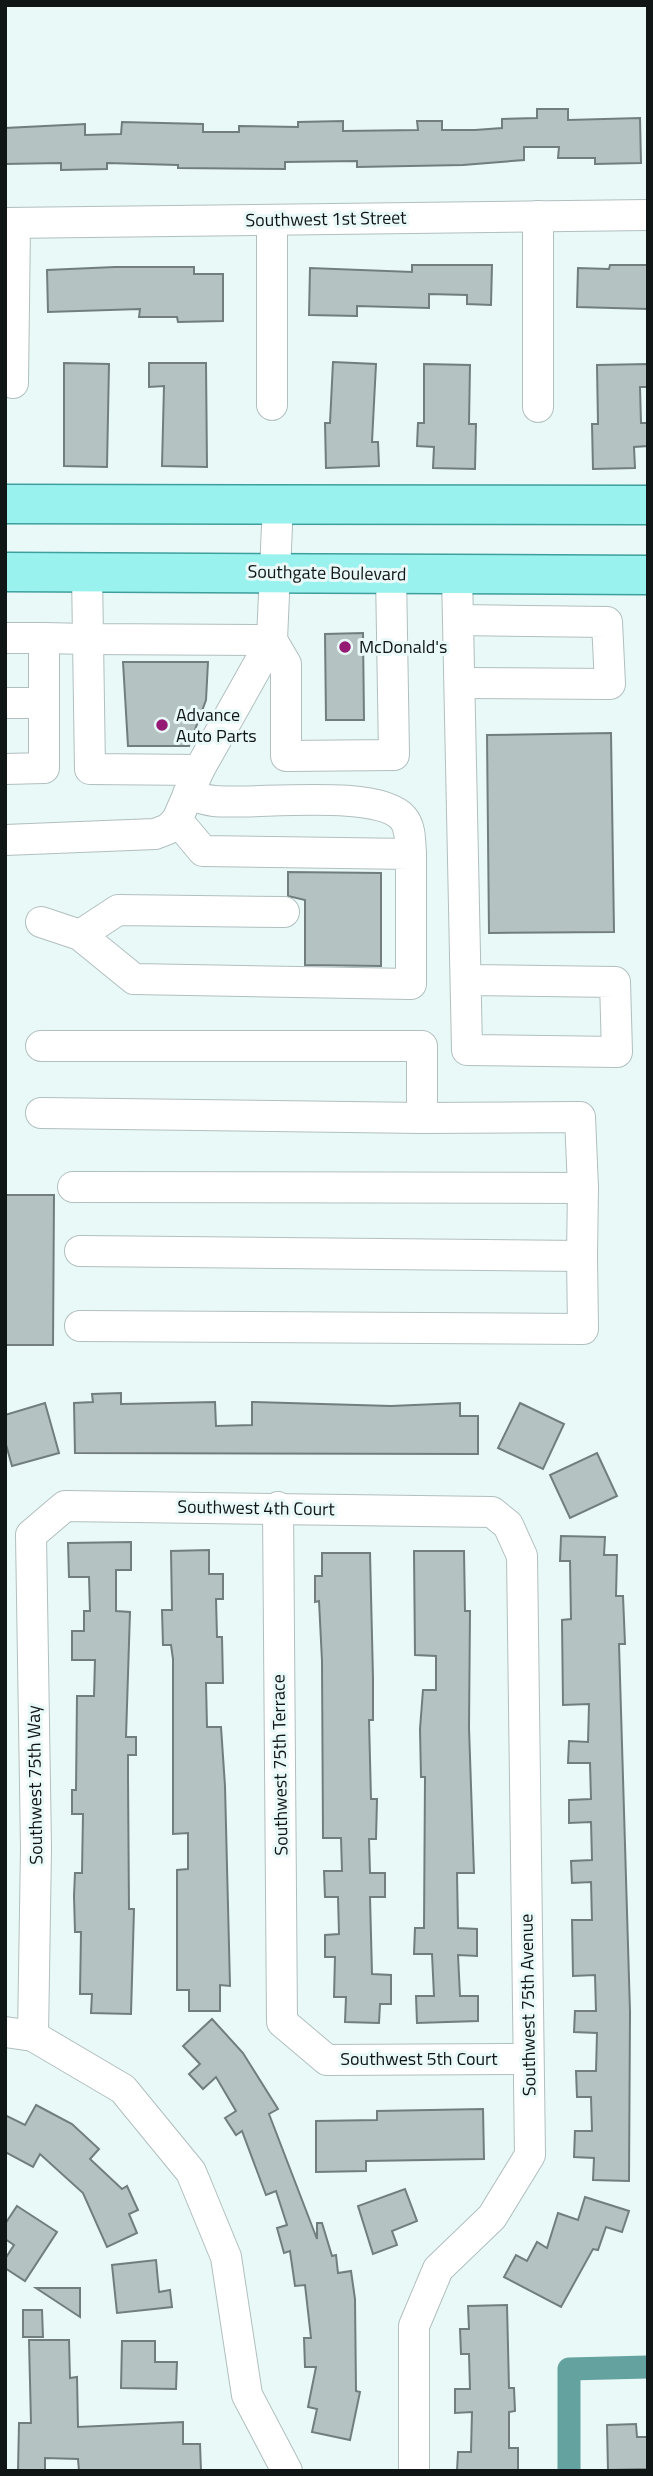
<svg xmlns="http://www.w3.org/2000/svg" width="653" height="2476" viewBox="0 0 653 2476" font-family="'Titillium Web',sans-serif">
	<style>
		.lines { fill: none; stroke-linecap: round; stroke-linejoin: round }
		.canal { stroke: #64a29f; stroke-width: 23 }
		.building { fill: #b4c3c2; stroke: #717e7d; stroke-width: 2 }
		.minor-casing { stroke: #b1bfbe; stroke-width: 32 }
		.major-casing { stroke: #3e9f9c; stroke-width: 41 }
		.minor { stroke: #fff; stroke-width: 30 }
		.major { stroke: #9af2ef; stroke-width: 38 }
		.poi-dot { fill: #951a74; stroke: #e9f9f8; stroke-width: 2.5 }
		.labels { text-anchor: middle; stroke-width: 6; stroke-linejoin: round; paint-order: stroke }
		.street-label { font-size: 18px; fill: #101515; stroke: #e9f9f8 }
		.poi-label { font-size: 18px; fill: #101515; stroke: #e9f9f8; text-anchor: start }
	</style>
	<rect width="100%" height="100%" fill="#e9f9f8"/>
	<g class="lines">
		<path class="canal" d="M569,2471V2369L648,2367"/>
	</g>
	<g class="building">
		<path d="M537,109H568V120L640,118L641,163L595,164V158H558L559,147H524V160L463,165L357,167V161L285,162V169L178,168V165L107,163V169L61,170V163L5,164V128L85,124V135L121,134L122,122L203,124V132H239V126L298,127V122L343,121V131L418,130L417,121H442V130H475L502,128V119L537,118Z"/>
		<path d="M412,265H492L491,305L467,304V295L429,294V308L357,306V316L309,315L310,268L412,272Z"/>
		<path d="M610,265H648V309L577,307L578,268L609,269Z"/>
		<path d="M115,267H194V274H223V321L178,322L177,317H139L140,309L48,312L47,270Z"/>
		<path d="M333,362L376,364L372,442H378L379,466L326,468L325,423H330Z"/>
		<path d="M64,363L109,364L107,467L64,466Z"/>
		<path d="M149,363H206L207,467L162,466L164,386L149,387Z"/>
		<path d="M424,364L470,365L469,424H476L475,469L433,468L434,447L417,446L418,423H424Z"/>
		<path d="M648,364V387H640L641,423H648V446L634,447L635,468L593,469L592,424H598L597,365Z"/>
		<path d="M363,633L364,720H326L325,634Z"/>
		<path d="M123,662H208L206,700L189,746H128Z"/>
		<path d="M611,733L614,932L489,933L487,735Z"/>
		<path d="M288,872L381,873V966L305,965V900L288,896Z"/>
		<path d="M5,1195H54L53,1345H5Z"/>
		<path d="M121,1393V1404L215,1402L216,1426L252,1425V1402L391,1406L460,1403V1416H478V1454L75,1453L74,1403L93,1402L92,1394Z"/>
		<path d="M45,1403L59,1453L12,1466L5,1441V1415Z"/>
		<path d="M520,1403L564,1424L543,1469L498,1448Z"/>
		<path d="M597,1453L617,1496L570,1518L550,1475Z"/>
		<path d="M561,1536L605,1537L604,1555H617L616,1596H623L625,1644H619L630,2012L629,2181L593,2180L594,2158L574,2157L575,2131H592L591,2097H577L576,2071H596L597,2033L574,2032L575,2011H596L595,1975L573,1976L572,1920H592L591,1882L572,1883L571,1861L592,1860L591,1822L569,1823V1800L591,1799L590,1763H568L569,1741L588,1742L589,1704L563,1705L562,1620L571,1619L570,1561H560Z"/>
		<path d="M131,1542V1570H116V1611L130,1612L126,1737H136V1755H128V1778L129,1909H134L131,2014L91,2013L92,1994H80L81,1932H75L74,1896L75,1873H82L83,1814H72V1790H76L77,1696H94L95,1660H72V1631H84V1611H90L89,1577H69L68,1543Z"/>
		<path d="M209,1550V1574H223V1599H216L217,1637H222L223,1683H206L207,1727H221L225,1786L230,1986L220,1985V2011H189V1990H177V1870L188,1869V1833L173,1834V1659L171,1645H163L162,1610H172L171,1551Z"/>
		<path d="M414,1551H464L465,1611H470L469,1728L474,1873H457L458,1928L477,1929V1956L458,1955L460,1996H478V2021L417,2023L416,1996H434L432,1954H414L415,1928H424L425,1777H421L420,1729L423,1690H436V1656L415,1655Z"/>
		<path d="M322,1553H370L373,1678V1720H369L371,1799H377L376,1839H369L370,1873H385V1897H370L372,1974L391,1975V2004H380L379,2023L345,2022L346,1997H334L335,1957H325V1935L339,1934L338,1897H325L324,1871H342L341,1838H323L322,1661L319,1601L315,1602V1576H322Z"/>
		<path d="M212,2019L243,2053L278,2109L269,2114L317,2239V2223H322L332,2256L336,2255L338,2273L351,2271L355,2299L356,2391L360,2392L350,2440L312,2432L317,2409L308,2407L316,2367H305L304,2338H311L305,2285L295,2286L290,2251L284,2253L277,2228L287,2225L276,2191L266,2195L242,2131L236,2135L225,2118L236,2111L216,2077L203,2089L189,2074L200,2064L183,2046Z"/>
		<path d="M36,2105L72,2124L99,2149L90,2159L122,2189L127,2186L138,2210L129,2214L137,2233L107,2247L83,2193L40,2154L33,2167L5,2152V2115L25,2125Z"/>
		<path d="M483,2109L484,2159L366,2161V2171L316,2172V2121L377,2120V2111Z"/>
		<path d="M405,2189L417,2221L392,2231L397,2245L373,2254L358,2206Z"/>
		<path d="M585,2197L629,2211L622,2232L606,2227L598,2250L593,2249L561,2307L504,2277L516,2255L527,2261L537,2242L547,2248L558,2213L578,2220Z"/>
		<path d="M17,2206L57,2232L25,2281L5,2268V2259L14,2245L5,2239V2224Z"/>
		<path d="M156,2260L159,2292L170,2290L172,2307L117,2313L112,2265Z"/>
		<path d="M36,2288H80V2317Z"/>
		<path d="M507,2305L509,2388H514L515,2411L509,2412V2448H518V2471H457L458,2452H471L472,2412L455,2413V2389H470L469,2354H461L460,2329H469L468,2306Z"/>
		<path d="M23,2310H42L43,2337H23Z"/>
		<path d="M29,2340H69L70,2378L77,2377L78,2427L183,2422V2444H200L201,2471H79L78,2459L45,2458V2471H18L19,2423H31Z"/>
		<path d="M122,2341H155V2362H177L176,2389L121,2388Z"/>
		<path d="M636,2424L637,2437H648V2469L608,2470L607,2425Z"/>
	</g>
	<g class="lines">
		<g class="minor-casing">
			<g id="minor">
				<path d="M538,216V407"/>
				<path d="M272,220V405"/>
				<path d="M5,223L648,215"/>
				<path d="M13,383L15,223"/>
				<path d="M87,572L88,639L272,640L286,664V756L394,755L391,574"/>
				<path d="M457,574L467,1050L617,1052L615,982L467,980"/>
				<path d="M459,620L607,622L610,684L460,683"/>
				<path d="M5,638H44V768L5,769"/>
				<path d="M44,638L88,639L90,769L199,770"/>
				<path d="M5,703H44"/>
				<path d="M188,794C196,797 205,800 214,801C255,805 377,788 403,818C411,827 410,842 411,854"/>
				<path d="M5,840L155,834L168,829L177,820L199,770L272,640L278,503"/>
				<path d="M41,922L80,935L134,979L411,984V854L203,851L177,820"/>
				<path d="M80,935L118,910L284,912"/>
				<path d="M41,1046H422V1118L580,1117L583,1188L73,1187"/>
				<path d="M41,1113L422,1118"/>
				<path d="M80,1251L582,1256L583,1188"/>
				<path d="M80,1326L583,1329L582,1256"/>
				<path d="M278,1507L282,2022L327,2060L528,2059"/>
				<path d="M5,2032L33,2036L123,2089L191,2172L226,2257L247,2395L287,2471"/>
				<path d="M33,2036L36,1848L31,1535L65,1506L492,1512L508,1525L522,1556L530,2155L492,2217L438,2269L414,2326V2471"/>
			</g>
		</g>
		<g class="major-casing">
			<g id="major">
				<path d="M5,504L648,505"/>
				<path d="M5,572L648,575"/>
			</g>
		</g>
		<use href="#minor" class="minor"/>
		<use href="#major" class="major"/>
	</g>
	<g class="poi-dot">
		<circle cx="345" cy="647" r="7"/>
		<circle cx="162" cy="725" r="7"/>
	</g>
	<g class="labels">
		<g class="street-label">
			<text transform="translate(326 219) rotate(-1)" y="6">Southwest 1st Street</text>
			<text transform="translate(327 573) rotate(1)" y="6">Southgate Boulevard</text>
			<text transform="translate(256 1508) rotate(1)" y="6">Southwest 4th Court</text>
			<text transform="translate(280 1765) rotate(-91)" y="6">Southwest 75th Terrace</text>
			<text transform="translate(35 1785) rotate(-91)" y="6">Southwest 75th Way</text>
			<text transform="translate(528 2005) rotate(-91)" y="6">Southwest 75th Avenue</text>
			<text x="419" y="2065">Southwest 5th Court</text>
		</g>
		<g class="poi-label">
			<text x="359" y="653">McDonald's</text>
			<text x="176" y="721">Advance<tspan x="176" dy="21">Auto Parts</tspan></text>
		</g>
	</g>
	<rect width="653" height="2476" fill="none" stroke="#101515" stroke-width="14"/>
</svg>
